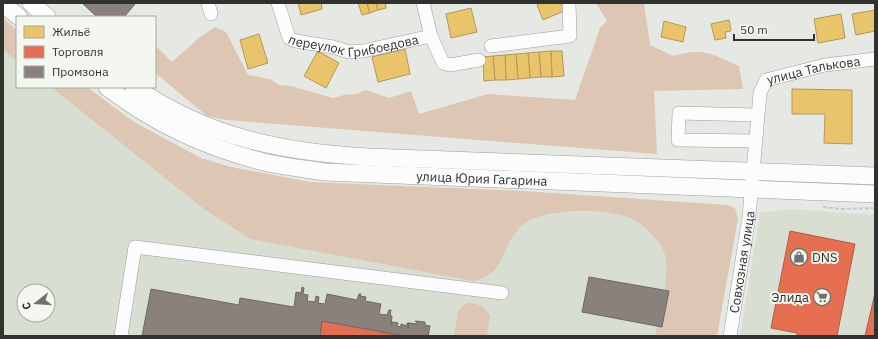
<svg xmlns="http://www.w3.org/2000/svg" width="878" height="339" viewBox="0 0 878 339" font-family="'IBM Plex Sans',sans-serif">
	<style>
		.built { fill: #d9ded3; fill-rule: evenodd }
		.green { fill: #ddc7b4 }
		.homes { fill: #e9c46a; stroke: #b29858 }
		.shops { fill: #e76f51; stroke: #b05d47 }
		.industry { fill: #8a817c; stroke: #6f6965 }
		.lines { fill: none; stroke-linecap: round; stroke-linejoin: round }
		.minor-casing { stroke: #9c9e9a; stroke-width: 14 }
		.major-casing { stroke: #9c9e9a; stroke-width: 18 }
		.path { stroke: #c7c8c7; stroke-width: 2; stroke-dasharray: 4 2; stroke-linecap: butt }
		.minor { stroke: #fbfcfb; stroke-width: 13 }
		.major { stroke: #fbfcfb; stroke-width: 17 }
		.labels { text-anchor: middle; stroke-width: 4; stroke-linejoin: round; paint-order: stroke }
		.street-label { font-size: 13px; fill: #30322f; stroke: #f3f7ef }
		.poi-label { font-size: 13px; fill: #30322f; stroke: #f3f7ef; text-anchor: start }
	</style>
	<rect width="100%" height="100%" fill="#e6e8e4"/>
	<g class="built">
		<path d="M3,37L17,48V87H64L199,198L723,217L701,336H3ZM24,291H48V315H24Z"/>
		<path d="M791,209L875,215V336H740L760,213Z"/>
	</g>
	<g class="green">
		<path d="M596,3H644L650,45L673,56C704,47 711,54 739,66L743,89L654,91L657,154L227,120L207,116L155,73V45L172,62L200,37L215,27L226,32L248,75L270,79L279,85L291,86L333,98L344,95L356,94L366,90L389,98L411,91L419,114L488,94L575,100L600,28L607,21Z"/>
		<path d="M3,18L17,30V61L3,50Z"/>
		<path d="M51,87H87L134,122L201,158L231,167L310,182L524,191L727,205L735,208L738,219L717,336H655C660,310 670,281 665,255C661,240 642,222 628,217C605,209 546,208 527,222C498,242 510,273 473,281L250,239L204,209Z"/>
		<path d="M466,303C479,303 484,306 490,316L487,336H454L458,311Z"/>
	</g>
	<g class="homes">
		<path d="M298,3H321L322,9L301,15Z"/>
		<path d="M358,3H367L370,13L362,15Z"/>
		<path d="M367,3H376L378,10L370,13Z"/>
		<path d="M376,3H385L386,8L378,10Z"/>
		<path d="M541,3H561L564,11L543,20L537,5Z"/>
		<path d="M471,8L477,32L451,38L446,14Z"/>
		<path d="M875,10V31L856,35L852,14Z"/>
		<path d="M841,14L845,38L818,43L814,19Z"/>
		<path d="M729,20L731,31L725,32L726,38L715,40L711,24Z"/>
		<path d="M664,21L686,27L683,42L661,37Z"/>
		<path d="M259,34L268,63L248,69L240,40Z"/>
		<path d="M405,49L410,74L378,82L372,57Z"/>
		<path d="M318,51L339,63L326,88L304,76Z"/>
		<path d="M551,51H562L564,76L552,77Z"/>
		<path d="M551,51L552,77H541L539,52Z"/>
		<path d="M539,52L541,77L530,78L528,53Z"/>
		<path d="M528,53L530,78L518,79L516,54Z"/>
		<path d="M516,54L518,79L506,80L505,55Z"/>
		<path d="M505,55L506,80H495L493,56Z"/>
		<path d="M493,56L495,80L484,81L483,57Z"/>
		<path d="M792,89L852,90V144L824,143L825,114H792Z"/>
	</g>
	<g class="shops">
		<path d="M790,231L855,244L837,336H797V333L771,328Z"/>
		<path d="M875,293V336H865Z"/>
		<path d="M322,321L365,329L367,321L382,324L380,332L405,336H320Z"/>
		<path d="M409,329L429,332L428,336H408Z"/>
	</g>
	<g class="industry">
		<path d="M82,3H136L124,17H97Z"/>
		<path d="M589,277L669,291L662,327L582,312Z"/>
		<path d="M302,287L304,288L303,294L308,295L307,301L315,302L316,296L319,297L318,303L325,304L327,294L357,300L359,294H361L360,296L366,297L365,301L381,304L379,314L387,315L389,310H391L390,316H392L391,325L392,322L398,323L397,326L401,327V324L407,326V323H409L408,328L409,323L418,324L415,321L425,322V325L430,326L428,336H405L322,321L320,336H142L151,289L239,305L240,298L294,307L296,292L301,293Z"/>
	</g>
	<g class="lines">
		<g class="minor-casing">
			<g id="minor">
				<path d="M208,3L211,14"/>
				<path id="s1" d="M278,3L289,38L296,41L333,47L349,52L363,51L431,36"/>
				<path d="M423,3L431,36L443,63L450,65L479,60"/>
				<path d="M491,46L570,36L569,3"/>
				<path d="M755,141L678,140L679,113L756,115"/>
				<path d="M121,336L135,247L502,293"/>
				<path id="s2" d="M730,336L749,217L760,93L766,80L825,65L875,59"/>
			</g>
		</g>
		<g class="major-casing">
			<g id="major">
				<path d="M31,3L47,17"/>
				<path d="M3,4L19,17"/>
				<path id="s3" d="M107,87C155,124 210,149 268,163C287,167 306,169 325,172L875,194"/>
				<path d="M134,87C208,137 280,152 368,157L875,176"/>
			</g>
		</g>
		<path class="path" d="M823,207L842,209L873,208"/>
		<use href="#minor" class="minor"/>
		<use href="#major" class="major"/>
	</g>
	<defs>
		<g id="shop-ring" transform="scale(0.9)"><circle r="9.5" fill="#f3f7ef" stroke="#70726e" stroke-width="1.5"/><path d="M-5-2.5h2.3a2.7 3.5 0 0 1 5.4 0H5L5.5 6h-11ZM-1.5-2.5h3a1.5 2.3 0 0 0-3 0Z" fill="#70726e"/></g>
		<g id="supermarket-ring" transform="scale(0.9)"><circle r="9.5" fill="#f3f7ef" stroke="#70726e" stroke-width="1.5"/><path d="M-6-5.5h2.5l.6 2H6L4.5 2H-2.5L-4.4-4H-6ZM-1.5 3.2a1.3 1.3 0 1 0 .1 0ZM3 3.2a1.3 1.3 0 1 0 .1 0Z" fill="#70726e"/></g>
	</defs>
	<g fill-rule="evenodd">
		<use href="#shop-ring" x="799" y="257"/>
		<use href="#supermarket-ring" x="822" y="297"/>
	</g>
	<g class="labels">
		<g class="street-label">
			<text dy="5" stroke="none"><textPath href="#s1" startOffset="103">переулок Грибоедова</textPath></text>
			<text dy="5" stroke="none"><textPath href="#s2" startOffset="308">улица Талькова</textPath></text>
			<text dy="5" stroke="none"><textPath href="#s3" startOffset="394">улица Юрия Гагарина</textPath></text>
			<text dy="5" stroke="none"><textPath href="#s2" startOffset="75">Совхозная улица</textPath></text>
		</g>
		<g class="poi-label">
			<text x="812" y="262">DNS</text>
			<text x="809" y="302" text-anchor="end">Элида</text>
		</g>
	</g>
	<rect width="878" height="339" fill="none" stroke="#30322f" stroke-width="8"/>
	<rect x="16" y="16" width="140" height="72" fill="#f3f7ef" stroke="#a5a8a2"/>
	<rect x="24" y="26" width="20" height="12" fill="#e9c46a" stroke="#a5a8a2"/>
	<text x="52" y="36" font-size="12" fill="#30322f">Жильё</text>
	<rect x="24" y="46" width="20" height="12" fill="#e76f51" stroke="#a5a8a2"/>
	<text x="52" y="56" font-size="12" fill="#30322f">Торговля</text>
	<rect x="24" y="66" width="20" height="12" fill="#8a817c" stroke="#a5a8a2"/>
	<text x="52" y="76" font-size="12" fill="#30322f">Промзона</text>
	<g transform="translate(36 303) rotate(253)"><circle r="19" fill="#f3f7ef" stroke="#a5a8a2"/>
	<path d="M0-3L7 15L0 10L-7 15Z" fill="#70726e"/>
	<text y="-6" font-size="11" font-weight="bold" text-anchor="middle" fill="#30322f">С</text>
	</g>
	<path d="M734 34v6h80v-6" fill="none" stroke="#30322f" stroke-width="2"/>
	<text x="740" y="34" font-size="12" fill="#30322f" stroke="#f3f7ef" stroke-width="3" paint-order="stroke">50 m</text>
</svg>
